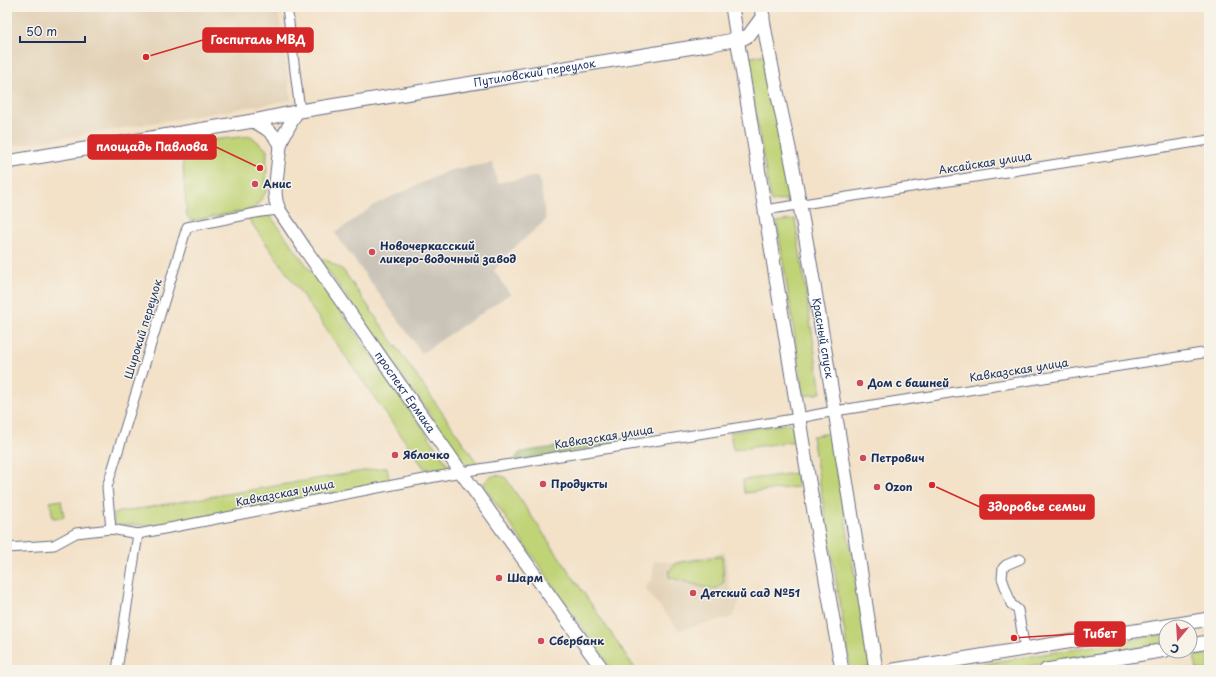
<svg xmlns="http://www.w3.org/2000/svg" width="1216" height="677" viewBox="0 0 1216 677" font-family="'Playpen Sans',sans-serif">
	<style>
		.built { fill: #e2d1b6 }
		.industrial { fill: #cac3b8 }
		.green { fill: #c0d376; stroke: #6e816a }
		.forest { fill: #98b567; stroke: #5a7262 }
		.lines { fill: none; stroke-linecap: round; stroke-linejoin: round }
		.street-casing { stroke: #676d83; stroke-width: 11 }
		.secondary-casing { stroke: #676d83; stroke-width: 15 }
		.street { stroke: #fff; stroke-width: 9 }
		.secondary { stroke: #fff; stroke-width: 13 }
		.poi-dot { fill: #d1495b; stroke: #f7f3e8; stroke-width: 1.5 }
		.labels { text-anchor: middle; stroke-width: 3; stroke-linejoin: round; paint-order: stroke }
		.street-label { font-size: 11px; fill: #1b2f5e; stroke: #f7f3e8 }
		.poi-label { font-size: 11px; font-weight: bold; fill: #1b2f5e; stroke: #f7f3e8; text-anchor: start }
		.leader { fill: none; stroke: #d62828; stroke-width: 1.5 }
		.callout-dot { fill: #d62828; stroke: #f7f3e8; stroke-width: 1.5 }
		.callout { fill: #d62828; stroke: #d62828; stroke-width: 1.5 }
		.callout-label { font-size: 12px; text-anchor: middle; font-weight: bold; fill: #fff }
	</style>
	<rect width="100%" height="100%" fill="#f7f3e8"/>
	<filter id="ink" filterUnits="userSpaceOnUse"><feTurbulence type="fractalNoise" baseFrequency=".025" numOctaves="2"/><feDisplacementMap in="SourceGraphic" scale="8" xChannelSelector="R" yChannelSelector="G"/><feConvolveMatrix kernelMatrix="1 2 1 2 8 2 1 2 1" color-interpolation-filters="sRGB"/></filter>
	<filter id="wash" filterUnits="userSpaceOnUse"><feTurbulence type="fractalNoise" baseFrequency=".012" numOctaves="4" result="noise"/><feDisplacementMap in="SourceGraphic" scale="16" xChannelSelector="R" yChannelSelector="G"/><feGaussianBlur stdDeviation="0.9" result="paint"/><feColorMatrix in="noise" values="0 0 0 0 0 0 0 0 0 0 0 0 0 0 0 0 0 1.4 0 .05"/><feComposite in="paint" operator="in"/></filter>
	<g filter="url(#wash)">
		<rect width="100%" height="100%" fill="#f3e1c8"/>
		<g class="built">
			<path d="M15,7H278L291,100L7,147V14L8,11Z"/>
			<path d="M725,552L729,587L741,597L733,617L679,630L646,590L648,582L652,581L654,561L674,562Z"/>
		</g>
		<path class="industrial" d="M493,163L497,183L539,176L546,220L506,255L494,271L510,294L422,353L335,233L376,204L451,170Z"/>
		<g class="green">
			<path d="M767,54L792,199L771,202L746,58Z"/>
			<path d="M251,136L267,150L266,192L254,209L191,221L187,216L181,143Z"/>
			<path d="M269,214L386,374L450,468L449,470L424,468L248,218Z"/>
			<path d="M795,219L821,393L804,396L777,222Z"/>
			<path d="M325,259L343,270L480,467H467L321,261Z"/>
			<path d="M793,423L796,441L733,450L730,432Z"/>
			<path d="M831,433L870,667L851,670L812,436Z"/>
			<path d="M387,467L390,483L162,525H114V513Z"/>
			<path d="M796,473L798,487L744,493L743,480Z"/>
			<path d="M496,475L505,477L636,670H612L485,488L484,483L490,477Z"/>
			<path d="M61,500L64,517L53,518L50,502Z"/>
			<path d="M722,556L724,582L717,588L710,589L669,577V571L677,563Z"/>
			<path d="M1166,634V643L1006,670H946Z"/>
			<path d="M1209,654V670H1197L1194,656Z"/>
		</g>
		<path class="forest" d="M622,437L627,439L626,444L514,461L519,453L527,451Z"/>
	</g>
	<g filter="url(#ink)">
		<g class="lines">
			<g class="street-casing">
				<g id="street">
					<path d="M287,7L300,111"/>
					<path d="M765,210L1209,140"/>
					<path d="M111,529L107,487L187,227L261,212L279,210"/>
					<path d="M7,548L54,545L76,533L111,529L138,534L461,472L799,418L835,411L1209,352"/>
					<path d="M1020,559L1006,565L1003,568L1002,578L1008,595L1011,604L1018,610L1025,649"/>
					<path d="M117,670L138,534"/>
				</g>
			</g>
			<g class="secondary-casing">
				<g id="secondary">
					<path d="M732,7L814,512L842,670"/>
					<path id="s1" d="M761,7C771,74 789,139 800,206C828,360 852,515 876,670"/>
					<path id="s2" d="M296,113L283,137L280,146L275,192L276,201L279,210L305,249L461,472L603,670"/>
					<path d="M253,121C265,127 275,133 280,146"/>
					<path id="s3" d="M7,162L253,121L300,111L712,44L744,38L749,35L763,16"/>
					<path d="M1190,645L1209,642"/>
					<path d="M894,670L1209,619"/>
					<path d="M1046,670L1166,650"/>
				</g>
			</g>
			<use href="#street" class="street"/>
			<use href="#secondary" class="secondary"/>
		</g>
	</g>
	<g class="poi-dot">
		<circle cx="255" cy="184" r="4"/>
		<circle cx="372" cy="252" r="4"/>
		<circle cx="860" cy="383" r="4"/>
		<circle cx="395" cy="455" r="4"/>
		<circle cx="863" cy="458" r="4"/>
		<circle cx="543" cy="484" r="4"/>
		<circle cx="877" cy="487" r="4"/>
		<circle cx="499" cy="578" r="4"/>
		<circle cx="693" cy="593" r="4"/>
		<circle cx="541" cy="641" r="4"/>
	</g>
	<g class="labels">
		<g class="street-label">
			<text dy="4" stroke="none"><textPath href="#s3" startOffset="535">Путиловский переулок</textPath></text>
			<text transform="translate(985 163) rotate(-9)" y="4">Аксайская улица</text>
			<text transform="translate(143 329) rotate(-73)" y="4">Широкий переулок</text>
			<text dy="4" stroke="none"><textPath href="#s1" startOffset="337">Красный спуск</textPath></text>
			<text transform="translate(1019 370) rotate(-9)" y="4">Кавказская улица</text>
			<text dy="4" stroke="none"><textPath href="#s2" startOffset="323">проспект Ермака</textPath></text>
			<text transform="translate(604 437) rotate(-9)" y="4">Кавказская улица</text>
			<text transform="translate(285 493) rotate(-11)" y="4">Кавказская улица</text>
		</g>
		<g class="poi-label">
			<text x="263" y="188">Анис</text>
			<text x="380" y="250">Новочеркасский<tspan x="380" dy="13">ликеро-водочный завод</tspan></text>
			<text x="868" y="387">Дом с башней</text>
			<text x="403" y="459">Яблочко</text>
			<text x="871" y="462">Петрович</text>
			<text x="551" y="488">Продукты</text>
			<text x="885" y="491">Ozon</text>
			<text x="507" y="582">Шарм</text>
			<text x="701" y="597">Детский сад №51</text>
			<text x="549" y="645">Сбербанк</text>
		</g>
	</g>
	<path class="leader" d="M146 57L203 40M260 168L216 147M932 485L980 507M1014 638L1075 634"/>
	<g class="callout-dot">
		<circle cx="146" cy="57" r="4"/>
		<circle cx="260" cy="168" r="4"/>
		<circle cx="932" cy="485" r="4"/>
		<circle cx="1014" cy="638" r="4"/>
	</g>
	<g class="callout">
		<rect x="203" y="28" width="110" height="24" rx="4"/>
		<rect x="88" y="135" width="128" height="24" rx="4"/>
		<rect x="980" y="495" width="114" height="24" rx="4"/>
		<rect x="1075" y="622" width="50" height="24" rx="4"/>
	</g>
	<g class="callout-label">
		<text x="258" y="44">Госпиталь МВД</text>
		<text x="152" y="151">площадь Павлова</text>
		<text x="1037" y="511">Здоровье семьи</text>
		<text x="1100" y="638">Тибет</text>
	</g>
	<rect width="1216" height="677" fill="none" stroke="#f7f3e8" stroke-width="24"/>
	<g transform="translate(1178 639) rotate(198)"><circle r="19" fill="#f7f3e8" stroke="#9fa5b1"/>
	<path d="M0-3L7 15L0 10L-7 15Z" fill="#d1495b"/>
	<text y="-6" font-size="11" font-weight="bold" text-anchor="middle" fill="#1b2f5e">С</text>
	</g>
	<path d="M20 36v6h65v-6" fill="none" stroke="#1b2f5e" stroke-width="2"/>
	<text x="26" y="36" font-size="12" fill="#1b2f5e" stroke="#f7f3e8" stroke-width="3" paint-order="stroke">50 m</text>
</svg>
